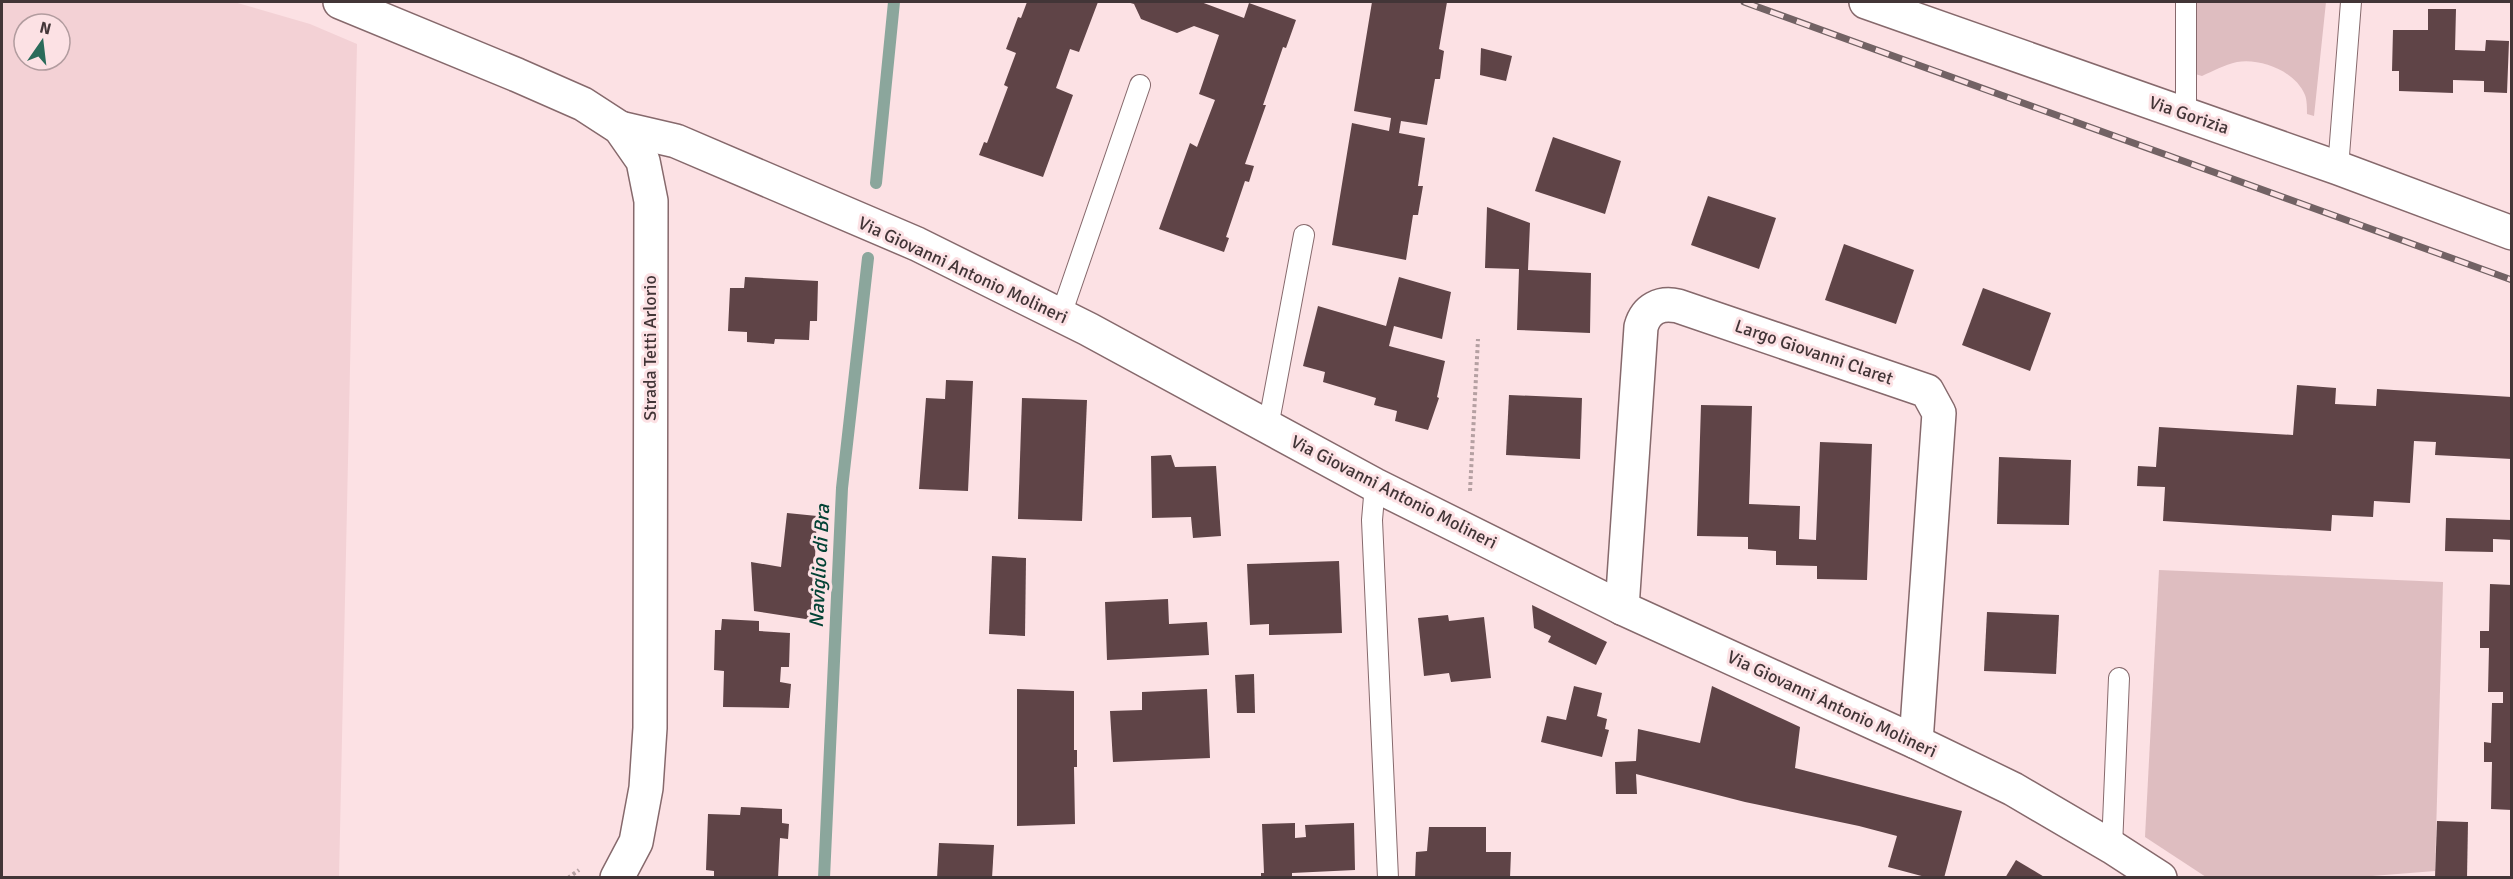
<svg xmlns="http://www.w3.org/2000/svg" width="2513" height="879" viewBox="0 0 2513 879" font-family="Signika,sans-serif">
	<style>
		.built { fill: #f3d1d5; fill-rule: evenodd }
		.green { fill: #debdc0 }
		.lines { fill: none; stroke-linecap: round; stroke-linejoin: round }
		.stream { stroke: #8ba69c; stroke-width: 12 }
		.building { fill: #5f4447 }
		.service-casing { stroke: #86696c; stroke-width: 22 }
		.minor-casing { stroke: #86696c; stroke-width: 36 }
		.path { stroke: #b5a0a2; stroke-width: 4; stroke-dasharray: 3 3; stroke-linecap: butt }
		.service { stroke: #fff; stroke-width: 20 }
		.minor { stroke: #fff; stroke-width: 33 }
		.rail-casing { stroke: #726264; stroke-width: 7 }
		.rail { stroke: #fce1e4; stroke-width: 4.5; stroke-dasharray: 14; stroke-linecap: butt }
		.labels { text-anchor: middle; stroke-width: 6; stroke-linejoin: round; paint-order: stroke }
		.street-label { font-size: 18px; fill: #423537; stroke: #fce1e4 }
		.water-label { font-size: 20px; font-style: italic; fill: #034335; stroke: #fce1e4 }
	</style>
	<rect width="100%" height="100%" fill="#fce1e4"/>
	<path class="built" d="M2,2H234L310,24L357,44L339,877H2ZM24,24H60V60H24Z"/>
	<g class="green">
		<path d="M2195,2H2326L2314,116L2307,114C2307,108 2307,100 2305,95C2295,71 2261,58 2237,62C2224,65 2213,71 2202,76L2195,74Z"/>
		<path d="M2159,570L2443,582L2435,871L2347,878L2206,877L2145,837Z"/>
	</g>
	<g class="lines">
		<g class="stream">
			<path d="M876,183L894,2"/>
			<path d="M824,878L842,488L868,258"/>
		</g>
	</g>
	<g class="building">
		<path d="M1027,2H1098L1079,52L1070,49L1056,88L1073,95L1043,177L979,155L984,142L987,143L1008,87L1004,85L1016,53L1006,49L1018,17L1021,18Z"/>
		<path d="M1127,2H1201L1244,18L1249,3L1296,20L1286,48L1283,47L1263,105H1266L1245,164L1254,166L1249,182L1245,181L1226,237L1229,238L1224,252L1159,229L1190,143L1197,147L1215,100L1199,94L1219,35L1194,26L1177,33L1141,19L1134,4Z"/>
		<path d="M1372,2H1447L1439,49L1444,51L1440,79H1435L1427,125L1401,121L1399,133L1425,138L1418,186H1423L1418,215H1413L1406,260L1332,245L1352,123L1389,131L1391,118L1354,111Z"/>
		<path d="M2428,9H2456L2455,50L2485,51L2486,40L2509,41L2507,93L2484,92V81L2453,80V93L2399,91V71H2392L2393,30H2428Z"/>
		<path d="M1481,48L1512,56L1506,81L1480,75Z"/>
		<path d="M1553,137L1621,161L1605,214L1535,191Z"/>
		<path d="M1708,196L1776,218L1759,269L1691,245Z"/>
		<path d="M1487,207L1530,223L1528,270L1591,273L1590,333L1517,330L1519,269L1485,268Z"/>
		<path d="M1844,244L1914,270L1896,324L1825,300Z"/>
		<path d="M745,277L818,281L817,321H810L809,340L775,339L774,344L747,342V332L728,331L730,288H744Z"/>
		<path d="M1399,277L1451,292L1442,339L1394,326L1389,346L1445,361L1437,397L1439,398L1428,430L1395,421L1397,411L1374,405L1376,398L1323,382L1325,372L1303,366L1318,306L1386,326Z"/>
		<path d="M1983,288L2051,313L2030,371L1962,345Z"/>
		<path d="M946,380L973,381L968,491L919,489L926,398L945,399Z"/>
		<path d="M2297,385L2336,388L2335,404L2376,406L2377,389L2512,397V459L2435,455L2436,442L2414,441L2410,503L2374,501L2373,517L2332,515L2331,531L2163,521L2165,487L2137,486L2138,466L2156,467L2159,427L2293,435Z"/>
		<path d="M1509,395L1582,398L1580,459L1506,455Z"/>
		<path d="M1022,398L1087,400L1082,521L1018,519Z"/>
		<path d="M1701,405L1752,406L1749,504L1800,506L1799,539L1816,540L1820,442L1872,444L1867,580L1817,579V566L1776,565V551L1748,549V537L1697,536Z"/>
		<path d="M1171,455L1175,467L1216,466L1221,536L1193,538L1191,517L1152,518L1151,456Z"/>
		<path d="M1999,457L2071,460L2069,525L1997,524Z"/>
		<path d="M787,513L817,516L812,620L754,611L751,562L781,567Z"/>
		<path d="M2446,518L2512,520V540L2493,539V552L2445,551Z"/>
		<path d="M992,556L1026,558L1025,636L989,634Z"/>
		<path d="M1339,561L1342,633L1269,635V624L1250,625L1247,564Z"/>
		<path d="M2490,584L2512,585V810L2491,809L2492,762H2484V742L2491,743L2492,703H2503V692H2488L2489,648H2480V631H2489Z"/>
		<path d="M1168,599L1169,624L1207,622L1209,655L1107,660L1105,602Z"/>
		<path d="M1532,605L1607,642L1596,665L1548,642L1551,636L1534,628Z"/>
		<path d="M1987,612L2059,615L2056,674L1984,671Z"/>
		<path d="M1448,615L1449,621L1484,617L1491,678L1451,682L1449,673L1424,676L1418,618Z"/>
		<path d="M722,619L759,621V631L790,633L789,667H781L780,682L791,684L789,708L723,707L724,671L714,670L715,630H721Z"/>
		<path d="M1254,674L1255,713H1237L1235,675Z"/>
		<path d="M1574,686L1602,693L1597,716L1607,719L1605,729L1609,730L1602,757L1541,742L1547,716L1566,720Z"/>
		<path d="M1712,686L1800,727L1795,768L1962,811L1944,878H1929L1888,867L1897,836L1859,826L1745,802L1636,774L1637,794H1616L1615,762L1636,761L1638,729L1700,743Z"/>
		<path d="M1017,689L1074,691V750H1077V767H1074L1075,824L1017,826Z"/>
		<path d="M1207,689L1210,758L1113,762L1110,711L1142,710V692Z"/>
		<path d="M741,807L782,809V823L789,824L788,839L780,838L778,878H714V871L706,870L708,814L740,815Z"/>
		<path d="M2437,821L2468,822L2467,878H2435Z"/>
		<path d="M1295,823V838L1306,837L1305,825L1354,823L1355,870L1292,873V878H1261V873H1264L1262,824Z"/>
		<path d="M1429,827H1486V852H1511L1510,878H1415L1416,852L1427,851Z"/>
		<path d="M939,843L994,845L992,878H937Z"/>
		<path d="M2016,860L2046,878H2005Z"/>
	</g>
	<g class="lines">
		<g class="service-casing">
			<g id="service">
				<path d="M2186,114V2"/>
				<path d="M2338,168L2351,2"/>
				<path d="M1061,315L1140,85"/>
				<path d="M1268,427L1304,235"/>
				<path d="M1375,485L1372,520L1388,878"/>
				<path d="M2112,847L2119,678"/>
			</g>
		</g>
		<g class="minor-casing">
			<g id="minor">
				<path d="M340,2L517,75L583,104L620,128L643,161L651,201L650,728L646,788L636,842L617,878"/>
				<path d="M1866,2L2338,168L2512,233"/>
				<path d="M620,128L676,141L917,244L1088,329L1375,485L1622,608L1916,742L2013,789L2112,847L2160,878"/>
				<path d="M1622,608L1641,327C1646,309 1660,302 1678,306L1927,391L1939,413L1916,742"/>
			</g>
		</g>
		<g class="path">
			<path d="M1470,491L1478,339"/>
			<path d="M568,878L579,870"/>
		</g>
		<use href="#service" class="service"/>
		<use href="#minor" class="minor"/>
		<g class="rail-casing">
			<path id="rail" d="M1744,2L2512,280"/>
		</g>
		<use href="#rail" class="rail"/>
	</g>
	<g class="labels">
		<g class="street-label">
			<text transform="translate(2189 115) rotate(19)" y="6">Via Gorizia</text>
			<text transform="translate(963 270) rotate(25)" y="6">Via Giovanni Antonio Molineri</text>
			<text transform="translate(650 348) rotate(-90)" y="6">Strada Tetti Arlorio</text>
			<text transform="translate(1814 352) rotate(19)" y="6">Largo Giovanni Claret</text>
			<text transform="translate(1394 492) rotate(27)" y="6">Via Giovanni Antonio Molineri</text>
			<text transform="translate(1832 704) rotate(25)" y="6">Via Giovanni Antonio Molineri</text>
		</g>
		<g class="water-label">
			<text transform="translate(819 566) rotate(-87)" y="7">Naviglio di Bra</text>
		</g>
	</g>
	<rect width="2513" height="879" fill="none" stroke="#423537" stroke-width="6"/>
	<g transform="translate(42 42) rotate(14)"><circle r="28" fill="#fce1e4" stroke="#b29c9f" stroke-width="1.5"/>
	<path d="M0-4.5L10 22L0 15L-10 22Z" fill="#2a6b5a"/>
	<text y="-9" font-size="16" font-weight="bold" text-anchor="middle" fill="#423537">N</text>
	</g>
</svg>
